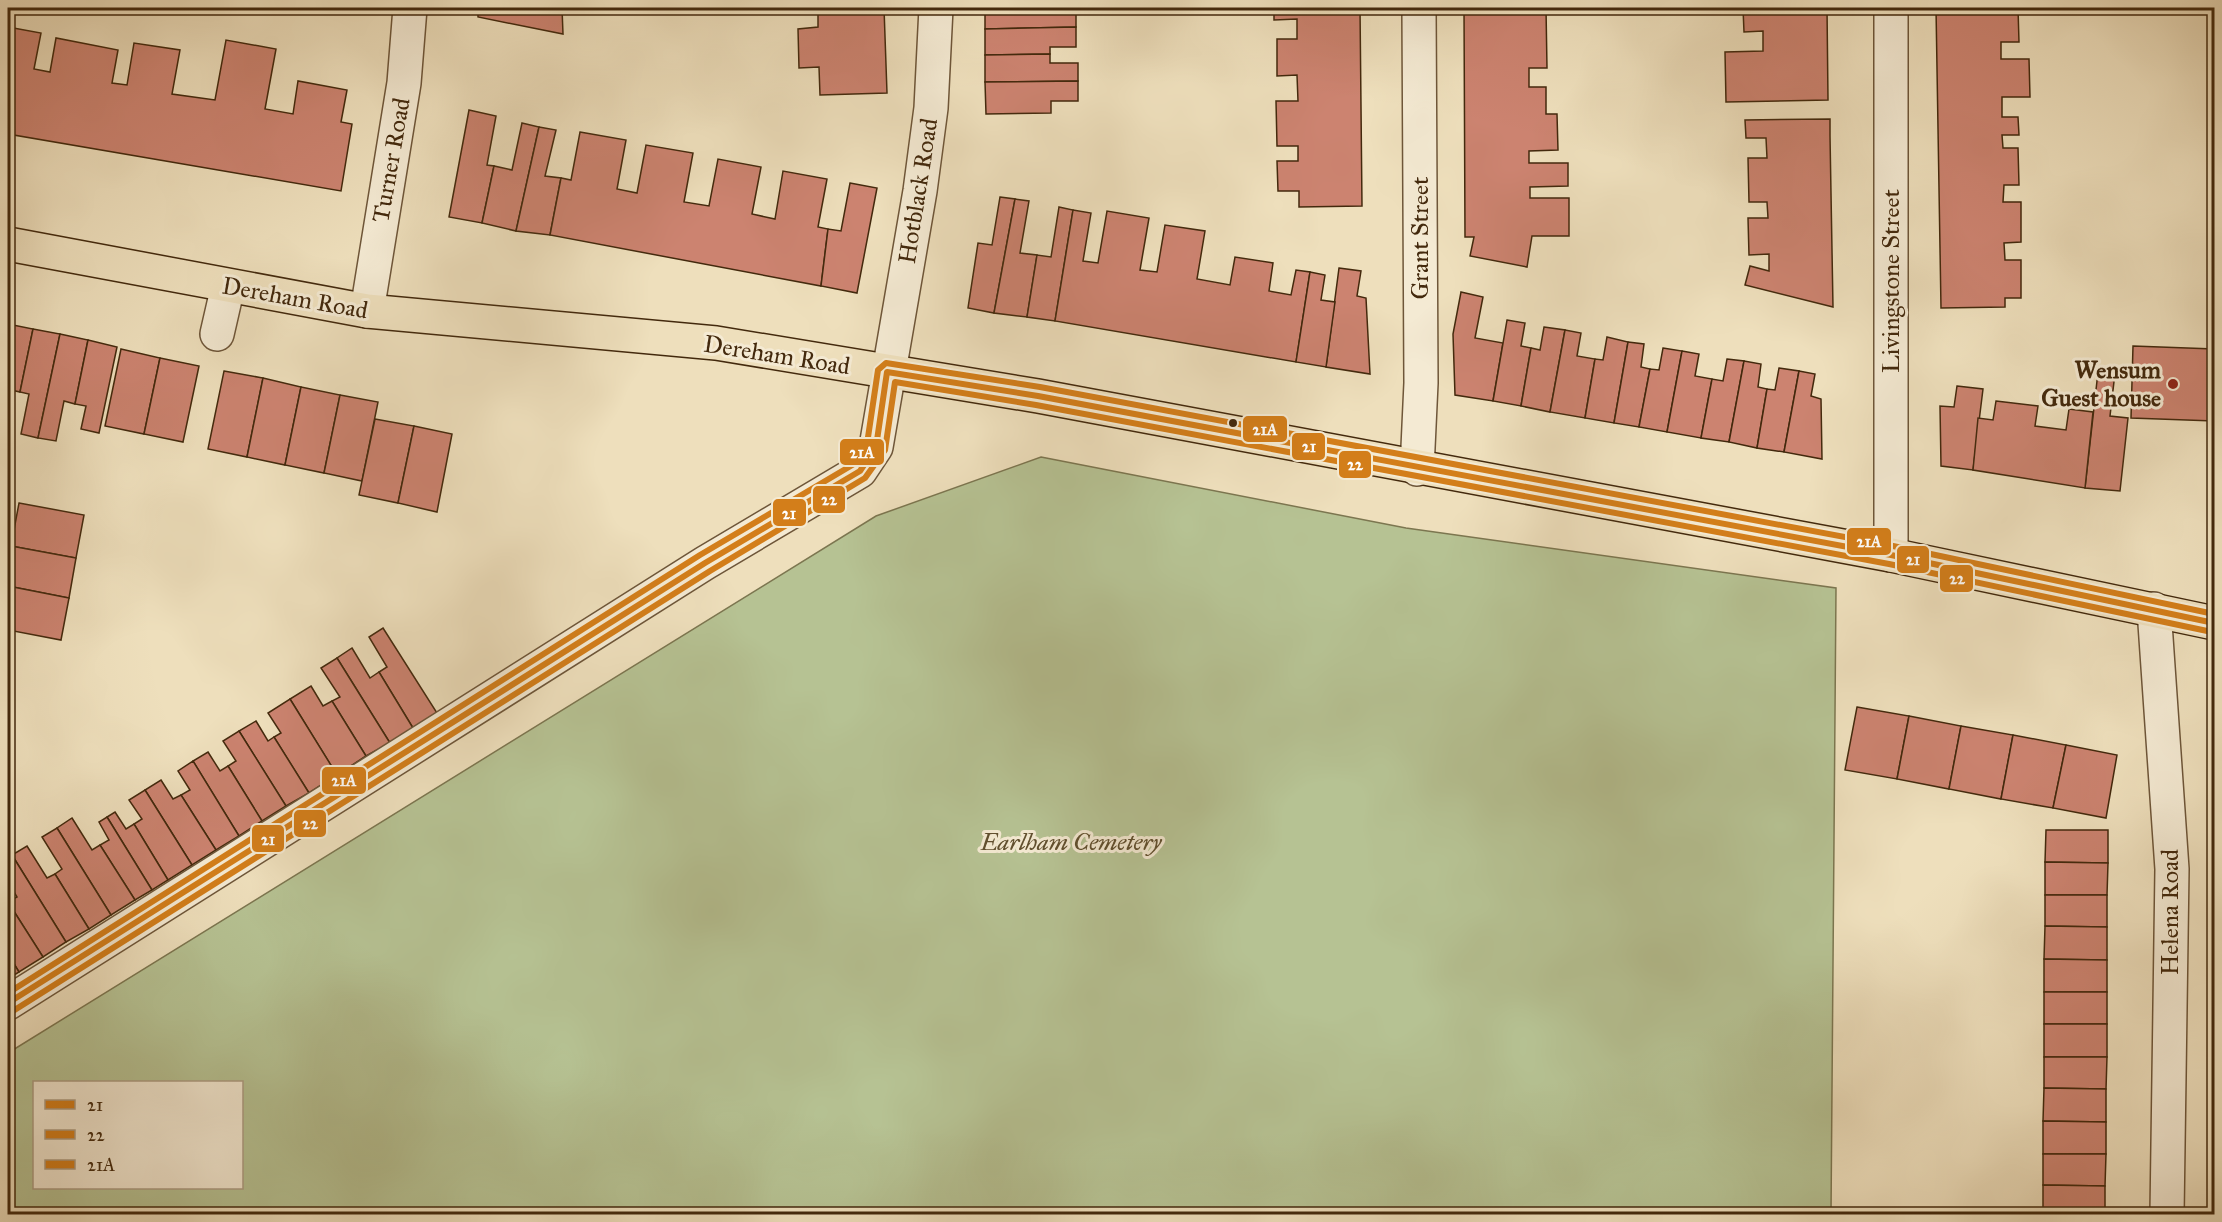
<svg xmlns="http://www.w3.org/2000/svg" width="2222" height="1222" viewBox="0 0 2222 1222" font-family="'IM FELL Great Primer',serif">
	<style>
		.green { fill: #b6c293; stroke: #7c7650; stroke-width: 1.5; fill-rule: evenodd }
		.building { fill: #cc8370; stroke: #43290d; stroke-width: 1.5 }
		.lines { fill: none; stroke-linecap: round; stroke-linejoin: round }
		.minor-casing { stroke: #6e5639; stroke-width: 36 }
		.major-casing { stroke: #43290d; stroke-width: 36 }
		.minor { stroke: #f4ead3; stroke-width: 33 }
		.major { stroke: #eedfbc; stroke-width: 33 }
		.bus-1-casing { stroke: #f4ead3; stroke-width: 10 }
		.bus-2-casing { stroke: #f4ead3; stroke-width: 10 }
		.bus-3-casing { stroke: #f4ead3; stroke-width: 10 }
		.bus-1 { stroke: #d37e1a; stroke-width: 6 }
		.bus-2 { stroke: #d37e1a; stroke-width: 6 }
		.bus-3 { stroke: #d37e1a; stroke-width: 6 }
		.poi-dot { fill: #8f2418; stroke: #f4ead3; stroke-width: 2 }
		.bus-dot { fill: #43290d; stroke: #f4ead3; stroke-width: 2 }
		.labels { text-anchor: middle; stroke-width: 6; stroke-linejoin: round; paint-order: stroke }
		.street-label { font-size: 24px; fill: #43290d; stroke: #f4ead3 }
		.poi-label { font-size: 24px; font-weight: bold; fill: #43290d; stroke: #f4ead3; text-anchor: end }
		.park-label { font-size: 24px; font-style: italic; fill: #604f2e; stroke: #f4ead3 }
		.line-badge { stroke: #f4ead3; stroke-width: 2 }
		.badge-label { font-size: 16px; text-anchor: middle; font-weight: bold; fill: #fff }
	</style>
	<rect width="100%" height="100%" fill="#eedfbc"/>
	<filter id="stains"><feTurbulence type="fractalNoise" baseFrequency=".00333" numOctaves="4"/><feColorMatrix values="0 0 0 0 .2 0 0 0 0 .09 0 0 0 0 .02 0 0 0 .5 -.17"/></filter>
	<radialGradient id="worn" r=".72"><stop offset=".6" stop-color="#630" stop-opacity="0"/><stop offset="1" stop-color="#630" stop-opacity=".3"/></radialGradient>
	<path class="green" d="M1041,457L1406,528L1836,588L1831,1214H8V1053L876,516ZM34,1082H242V1188H34Z"/>
	<g class="building">
		<path d="M478,8H562L563,34L478,17Z"/>
		<path d="M795,8H884L887,93L820,95L819,67L799,68L798,29L818,27V12L795,13Z"/>
		<path d="M985,8L1076,9V27L985,29Z"/>
		<path d="M1274,8H1360L1362,206L1299,207V191H1278L1277,161H1298V146H1277L1276,101H1298L1297,75L1277,76V39H1297V19L1274,20Z"/>
		<path d="M1464,8H1546L1547,68H1529V87H1546V114H1557L1558,150L1529,151V163H1568V186L1530,187V198H1569V236H1532L1527,267L1470,256L1474,237H1465Z"/>
		<path d="M1743,8H1827L1828,100L1726,102L1725,52L1763,51V31L1744,32Z"/>
		<path d="M1936,8H2018L2019,42H2001V59H2029L2030,97H2002V117H2018L2019,135H2002L2003,148H2018L2019,185H2004L2003,202H2021V242L2004,243L2005,260H2021V298H2005V307L1941,308Z"/>
		<path d="M8,27L41,33L34,69L50,72L56,38L118,50L112,83L127,85L134,43L180,50L172,94L215,100L226,40L276,49L265,109L293,114L298,81L347,90L341,122L352,124L341,191L8,134Z"/>
		<path d="M1076,27V47H1050V54L985,55V29Z"/>
		<path d="M1050,54V63H1078V81L985,82V55Z"/>
		<path d="M1078,81V101H1051V113L986,114L985,82Z"/>
		<path d="M469,110L496,116L487,165L494,166L482,223L449,217Z"/>
		<path d="M1830,119V136L1833,307L1745,285L1750,266L1769,271V254L1749,255L1748,218H1768L1767,202H1749L1748,158H1767L1766,138H1746L1745,120Z"/>
		<path d="M522,123L539,127L516,231L482,223L494,166L512,170Z"/>
		<path d="M539,127L556,130L545,176L561,178L550,235L516,231Z"/>
		<path d="M580,132L626,140L617,189L637,193L646,145L693,153L684,202L709,206L718,159L761,167L752,214L775,219L783,171L827,179L818,227L828,229L821,286L550,235L561,178L571,180Z"/>
		<path d="M850,183L877,188L857,293L821,286L828,229L841,231Z"/>
		<path d="M1000,197L1015,199L994,313L968,308L978,243L992,245Z"/>
		<path d="M1015,199L1029,201L1020,253L1037,255L1027,317L994,313Z"/>
		<path d="M1059,207L1073,210L1055,321L1027,317L1037,255L1051,257Z"/>
		<path d="M1073,210L1091,213L1083,261L1098,263L1107,211L1149,218L1140,270L1157,272L1165,225L1205,231L1197,279L1230,285L1235,257L1273,263L1269,291L1291,295L1296,270L1310,272L1296,362L1055,321Z"/>
		<path d="M1339,268L1361,271L1357,296L1366,298L1370,374L1326,367Z"/>
		<path d="M1310,272L1325,275L1321,300L1335,302L1326,367L1296,362Z"/>
		<path d="M1461,292L1483,297L1475,338L1503,343L1493,401L1455,395L1453,334Z"/>
		<path d="M1507,320L1525,323L1521,346L1531,348L1521,406L1493,401Z"/>
		<path d="M8,324L33,329L20,392L11,390L8,407Z"/>
		<path d="M1544,327L1565,330L1550,412L1521,406L1531,348L1540,350Z"/>
		<path d="M33,329L60,334L38,438L21,434L29,394L20,392Z"/>
		<path d="M1565,330L1581,333L1577,356L1595,359L1585,418L1550,412Z"/>
		<path d="M60,334L88,340L75,404L64,401L56,441L38,438Z"/>
		<path d="M1607,337L1628,342L1614,423L1585,418L1595,359L1603,360Z"/>
		<path d="M88,340L117,347L99,433L81,429L86,406L75,404Z"/>
		<path d="M1628,342L1644,344L1641,367L1650,369L1639,427L1614,423Z"/>
		<path d="M2133,346L2214,349V421L2131,418Z"/>
		<path d="M1663,348L1682,351L1667,432L1639,427L1650,369L1659,370Z"/>
		<path d="M121,349L160,358L144,434L105,426Z"/>
		<path d="M1682,351L1699,354L1695,376L1712,379L1701,438L1667,432Z"/>
		<path d="M160,358L199,366L183,442L144,434Z"/>
		<path d="M1727,359L1744,361L1729,442L1701,438L1712,379L1723,381Z"/>
		<path d="M1744,361L1761,364L1758,387L1767,389L1757,448L1729,442Z"/>
		<path d="M1779,368L1799,371L1784,452L1757,448L1767,389L1775,390Z"/>
		<path d="M224,371L263,378L247,457L208,449Z"/>
		<path d="M1799,371L1815,374L1811,396L1821,399L1822,459L1784,452Z"/>
		<path d="M2098,372L2115,373L2110,416L2128,418L2120,491L2085,488Z"/>
		<path d="M263,378L301,387L285,465L247,457Z"/>
		<path d="M1957,386L1983,389L1973,470L1941,466L1940,406L1954,407Z"/>
		<path d="M301,387L340,395L324,473L285,465Z"/>
		<path d="M340,395L378,402L362,481L324,473Z"/>
		<path d="M1996,401L2038,406L2035,426L2066,430L2069,409L2093,412L2085,488L1973,470L1978,418L1993,420Z"/>
		<path d="M375,419L414,426L398,503L359,495Z"/>
		<path d="M414,426L452,434L437,512L398,503Z"/>
		<path d="M19,503L84,515L76,558L11,546Z"/>
		<path d="M11,546L76,558L69,598L8,586Z"/>
		<path d="M8,586L69,598L61,640L8,630Z"/>
		<path d="M383,628L437,713L413,728L379,672L387,667L369,637Z"/>
		<path d="M352,648L370,678L379,672L413,728L390,743L337,658Z"/>
		<path d="M337,658L390,743L366,756L332,701L340,697L321,668Z"/>
		<path d="M311,686L323,706L332,701L366,756L337,775L290,699Z"/>
		<path d="M290,699L337,775L309,793L274,737L281,733L268,713Z"/>
		<path d="M1857,707L1909,716L1897,779L1845,770Z"/>
		<path d="M1909,716L1961,726L1949,789L1897,779Z"/>
		<path d="M256,721L268,741L274,737L309,793L286,806L239,731Z"/>
		<path d="M1961,726L2013,735L2001,799L1949,789Z"/>
		<path d="M239,731L286,806L262,821L228,766L236,761L223,741Z"/>
		<path d="M2013,735L2066,745L2053,808L2001,799Z"/>
		<path d="M2066,745L2117,755L2106,818L2053,808Z"/>
		<path d="M208,752L220,771L228,766L262,821L239,836L193,761Z"/>
		<path d="M193,761L239,836L216,850L181,795L190,790L178,771Z"/>
		<path d="M161,780L173,799L181,795L216,850L192,865L145,790Z"/>
		<path d="M145,790L192,865L168,880L134,824L142,819L129,800Z"/>
		<path d="M115,812L126,829L134,824L168,880L152,890L107,817Z"/>
		<path d="M107,817L152,890L135,900L100,845L109,840L99,822Z"/>
		<path d="M72,818L92,850L100,845L135,900L111,915L57,828Z"/>
		<path d="M57,828L111,915L89,929L55,874L62,869L42,837Z"/>
		<path d="M2046,830H2108V863L2045,862Z"/>
		<path d="M27,846L47,878L55,874L89,929L66,942L12,855Z"/>
		<path d="M12,855L66,942L43,957L8,902L17,897L8,882V858Z"/>
		<path d="M2045,862L2108,863L2107,895H2045Z"/>
		<path d="M2045,895H2107V927L2045,926Z"/>
		<path d="M8,902L43,957L19,972L8,954Z"/>
		<path d="M2045,926L2107,927V960L2044,959Z"/>
		<path d="M8,954L19,972L8,979Z"/>
		<path d="M2044,959L2107,960V992H2044Z"/>
		<rect x="2044" y="992" width="63" height="32"/>
		<rect x="2044" y="1024" width="63" height="33"/>
		<path d="M2044,1057H2107L2106,1089L2044,1088Z"/>
		<path d="M2044,1088L2106,1089V1122L2043,1121Z"/>
		<path d="M2043,1121L2106,1122V1154H2043Z"/>
		<path d="M2043,1154H2106L2105,1186L2043,1185Z"/>
		<path d="M2043,1185L2105,1186V1214H2043Z"/>
	</g>
	<g class="lines">
		<g class="minor-casing">
			<g id="minor">
				<path d="M367,311L404,83L410,8"/>
				<path d="M217,334L228,286"/>
				<path d="M1417,469L1421,383L1419,8"/>
				<path d="M1891,555V8"/>
				<path d="M2154,609L2172,869L2167,1214"/>
				<path d="M8,1003L705,563L860,471L876,447L920,191L931,108L936,8"/>
			</g>
		</g>
		<g class="major-casing">
			<path id="major" d="M8,244L367,311L716,343L1038,396L1891,555L2214,623"/>
		</g>
		<use href="#minor" class="minor"/>
		<use href="#major" class="major"/>
		<g class="bus-1-casing">
			<path id="bus-1" d="M8,1003L705,563L860,471L876,447L887,372L1038,396L1891,555L2214,623"/>
		</g>
		<g class="bus-2-casing">
			<path id="bus-2" d="M13,1011L710,571L865,478L885,450L895,382L1036,405L1889,564L2212,632"/>
		</g>
		<g class="bus-3-casing">
			<path id="bus-3" d="M8,993L700,555L854,464L867,444L878,370L886,363L1040,387L1893,546L2214,614"/>
		</g>
		<use href="#bus-1" class="bus-1"/>
		<use href="#bus-2" class="bus-2"/>
		<use href="#bus-3" class="bus-3"/>
	</g>
	<circle class="poi-dot" cx="2173" cy="384" r="6"/>
	<circle class="bus-dot" cx="1233" cy="423" r="5"/>
	<g class="labels">
		<g class="street-label">
			<text transform="translate(391 160) rotate(-80)" y="8">Turner Road</text>
			<text transform="translate(918 191) rotate(-81)" y="8">Hotblack Road</text>
			<text transform="translate(1420 238) rotate(-90)" y="8">Grant Street</text>
			<text transform="translate(1891 281) rotate(-90)" y="8">Livingstone Street</text>
			<text transform="translate(295 298) rotate(10)" y="8">Dereham Road</text>
			<text transform="translate(777 355) rotate(9)" y="8">Dereham Road</text>
			<text transform="translate(2170 912) rotate(-90)" y="8">Helena Road</text>
		</g>
		<g class="poi-label">
			<text x="2161" y="378">Wensum<tspan x="2161" dy="28">Guest house</tspan></text>
		</g>
		<g class="park-label">
			<text x="1071" y="850">Earlham Cemetery</text>
		</g>
	</g>
	<g class="line-badge">
		<rect x="1242" y="415" width="46" height="28" rx="6" fill="#d37e1a"/>
		<rect x="1291" y="432" width="35" height="29" rx="6" fill="#d37e1a"/>
		<rect x="839" y="438" width="46" height="28" rx="6" fill="#d37e1a"/>
		<rect x="1338" y="450" width="34" height="29" rx="6" fill="#d37e1a"/>
		<rect x="812" y="485" width="34" height="29" rx="6" fill="#d37e1a"/>
		<rect x="772" y="498" width="35" height="29" rx="6" fill="#d37e1a"/>
		<rect x="1846" y="527" width="46" height="29" rx="6" fill="#d37e1a"/>
		<rect x="1896" y="545" width="34" height="29" rx="6" fill="#d37e1a"/>
		<rect x="1939" y="564" width="35" height="29" rx="6" fill="#d37e1a"/>
		<rect x="321" y="766" width="46" height="29" rx="6" fill="#d37e1a"/>
		<rect x="293" y="809" width="34" height="29" rx="6" fill="#d37e1a"/>
		<rect x="251" y="824" width="34" height="29" rx="6" fill="#d37e1a"/>
	</g>
	<g class="badge-label">
		<text x="1265" y="435">21A</text>
		<text x="1309" y="452">21</text>
		<text x="862" y="458">21A</text>
		<text x="1355" y="470">22</text>
		<text x="829" y="505">22</text>
		<text x="789" y="519">21</text>
		<text x="1869" y="547">21A</text>
		<text x="1913" y="565">21</text>
		<text x="1957" y="584">22</text>
		<text x="344" y="786">21A</text>
		<text x="310" y="829">22</text>
		<text x="268" y="845">21</text>
	</g>
	<rect width="2222" height="1222" fill="none" stroke="#eedfbc" stroke-width="30"/>
	<rect x="9" y="9" width="2204" height="1204" fill="none" stroke="#43290d" stroke-width="3"/>
	<rect x="15" y="15" width="2192" height="1192" fill="none" stroke="#43290d" stroke-width="1.5"/>
	<rect x="33" y="1081" width="210" height="108" fill="#f4ead3" stroke="#ad9d84" stroke-width="1.5"/>
	<rect x="45" y="1100" width="30" height="9" fill="#d37e1a" stroke="#ad9d84" stroke-width="1.5"/>
	<text x="87" y="1111" font-size="18" fill="#43290d">21</text>
	<rect x="45" y="1130" width="30" height="9" fill="#d37e1a" stroke="#ad9d84" stroke-width="1.5"/>
	<text x="87" y="1141" font-size="18" fill="#43290d">22</text>
	<rect x="45" y="1160" width="30" height="9" fill="#d37e1a" stroke="#ad9d84" stroke-width="1.5"/>
	<text x="87" y="1171" font-size="18" fill="#43290d">21A</text>
	<rect width="100%" height="100%" filter="url(#stains)"/>
	<rect width="100%" height="100%" fill="url(#worn)"/>
</svg>
